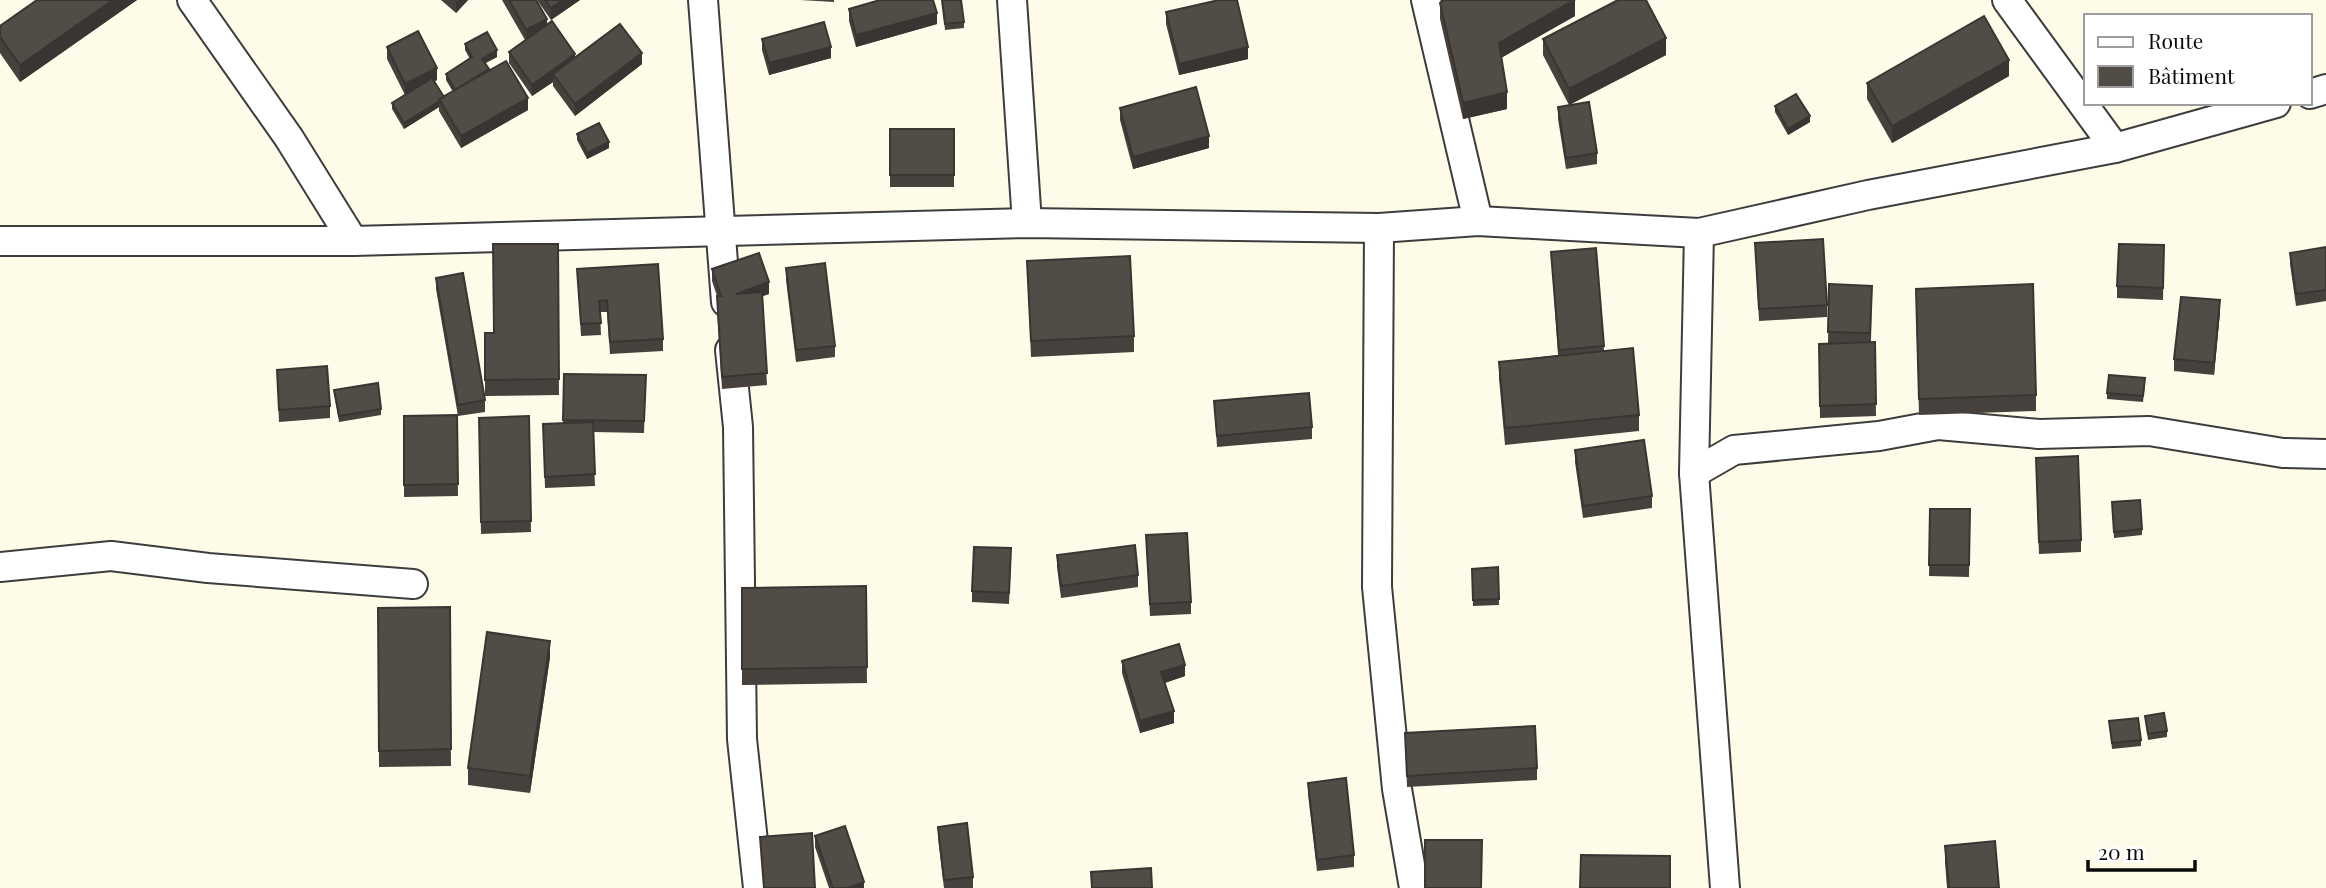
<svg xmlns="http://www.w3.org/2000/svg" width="2326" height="888" viewBox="0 0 2326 888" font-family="'Playfair Display',serif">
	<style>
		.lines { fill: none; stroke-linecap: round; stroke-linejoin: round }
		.minor-casing { stroke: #3d3d3d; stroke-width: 32 }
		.minor { stroke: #fff; stroke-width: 28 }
		.wall { fill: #47413d }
		.shaded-wall { fill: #393532 }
		.building { fill: #524c47; stroke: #393532; stroke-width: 2 }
	</style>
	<rect width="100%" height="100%" fill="#fefce8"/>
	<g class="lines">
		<g class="minor-casing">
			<g id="minor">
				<path d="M192,0L289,138L353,241"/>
				<path d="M703,0L726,302"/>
				<path d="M1012,0L1027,223"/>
				<path d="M1426,0L1478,221"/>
				<path d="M2007,0L2115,148"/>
				<path d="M2310,94L2326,89"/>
				<path d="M1379,228L1377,587L1397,789L1414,888"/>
				<path d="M1699,233L1694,473L1725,888"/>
				<path d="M0,241H353L1027,223L1379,228L1478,221L1699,233L1868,195L2115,148L2276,103"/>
				<path d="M730,350L738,427L742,739L758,888"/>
				<path d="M1694,473L1734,450L1879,436L1938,425L2039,434L2149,431L2283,453L2326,454"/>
				<path d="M0,567L111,556L208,568L413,584"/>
			</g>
		</g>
		<use href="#minor" class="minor"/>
	</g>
	<g class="wall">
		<path d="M37,0H137L20,82L0,53V26Z"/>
		<path d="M441,0H468L456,13Z"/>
		<path d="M502,0H536L547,25L575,58L642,64L575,116L553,86V82L532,96L509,63V52L525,40Z"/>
		<path d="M537,0H580L551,20Z"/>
		<path d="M800,0H834V2Z"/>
		<path d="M942,0L964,22V28L945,30Z"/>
		<path d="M1440,3L1575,16L1501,58L1507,109L1463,119L1440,19Z"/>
		<path d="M849,9L937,24L856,47L849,21Z"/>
		<path d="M1166,12L1248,59L1179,75L1166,24Z"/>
		<path d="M762,39L831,58L769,75L762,50Z"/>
		<path d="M1543,39L1666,55L1569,105L1543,55Z"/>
		<path d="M465,44L497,57L485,63L489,71L528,110L461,148L439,111V107L404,129L392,109V103L405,95L387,59V47L437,80L434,81L444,97L453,92L446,80V74L470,59L465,50Z"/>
		<path d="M2009,76L1892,143L1867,99V83Z"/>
		<path d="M1775,106L1810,122L1788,135L1775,112Z"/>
		<path d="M1558,107L1597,153V164L1566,169L1558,119Z"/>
		<path d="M1120,108L1209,148L1133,169L1120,120Z"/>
		<rect x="890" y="129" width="64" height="58"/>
		<path d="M577,134L609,148L587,159L577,140Z"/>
		<path d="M1755,243L1827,305V317L1759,321Z"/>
		<path d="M558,244L559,395L485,396V333H494Z"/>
		<path d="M2164,245L2163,300L2117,298V286Z"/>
		<path d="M2326,247V301L2296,306L2290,264V253Z"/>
		<path d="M1596,248L1604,351L1639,415V431L1505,445L1499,378V362L1558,355L1551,252Z"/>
		<path d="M1027,261L1134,336V352L1031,357Z"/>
		<path d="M786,268L835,346V357L796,362L786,280Z"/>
		<path d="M577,269L663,339V351L610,354L607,312H600L601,335L581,336Z"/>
		<path d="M712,269L769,294L762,296L767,385L722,389L717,308V296L712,281Z"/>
		<path d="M436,278L485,400V412L458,416L436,289Z"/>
		<path d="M1829,284L1872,286L1871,343L1875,342L1876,416L1820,418L1819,344H1828Z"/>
		<path d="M1916,305L2036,395V411L1919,415Z"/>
		<path d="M2220,312L2214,375L2174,371V359Z"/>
		<path d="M277,370L330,406V418L279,422Z"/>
		<path d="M564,374L646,375L644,433L593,432L595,486L545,488L543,424L563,423Z"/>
		<path d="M2145,384L2143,402L2107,399V393Z"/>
		<path d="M334,390L381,409V415L339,422Z"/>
		<path d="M1214,401L1312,427V439L1217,447Z"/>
		<path d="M457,415L458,496L404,497V416Z"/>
		<path d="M529,416L531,532L481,534L479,418Z"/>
		<path d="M1575,450L1652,496V508L1583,518L1575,462Z"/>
		<path d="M2036,470L2081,540V552L2039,554Z"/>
		<path d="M2112,508L2142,529V535L2114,538Z"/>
		<path d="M1930,509H1970L1969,577L1929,576Z"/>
		<path d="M1146,535L1191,602V614L1150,616Z"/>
		<path d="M1057,555L1138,575V587L1061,598L1057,567Z"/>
		<path d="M1011,560L1009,604L972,602V591Z"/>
		<path d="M1498,567L1499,605L1473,606L1472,569Z"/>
		<path d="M866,586L867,683L742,685V588Z"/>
		<path d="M450,607L451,766L379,767L378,608Z"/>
		<path d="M550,657L530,793L468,785V768Z"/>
		<path d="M1122,661L1185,676L1165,683L1174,723L1140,733L1122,673Z"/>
		<path d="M2145,716L2167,731V737L2148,740Z"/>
		<path d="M2109,721L2141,740V746L2112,749Z"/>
		<path d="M1405,733L1537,768V780L1407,787Z"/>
		<path d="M1308,783L1354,855V867L1317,871L1308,794Z"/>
		<path d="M938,827L973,877V888H944L938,838Z"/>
		<path d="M815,836L864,888H829L815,847Z"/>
		<path d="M1945,846L1999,888H1947L1945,862Z"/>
	</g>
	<g class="shaded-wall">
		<path d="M113,0H137L20,82V65Z"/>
		<path d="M458,0H468L456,13V2Z"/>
		<path d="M563,0H580L551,20V8Z"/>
		<path d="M1575,0V16L1499,59V43Z"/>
		<path d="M937,13V24L856,47V35Z"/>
		<path d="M547,19V30L526,42V30Z"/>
		<path d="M1666,38V55L1569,105V89Z"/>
		<path d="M831,47V58L769,75V63Z"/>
		<path d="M1248,47V59L1179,75V64Z"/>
		<path d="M497,50V57L482,65V59Z"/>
		<path d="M642,53V64L575,116V104Z"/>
		<path d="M575,54V66L553,74V82L532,96V85Z"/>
		<path d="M2009,60V76L1892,143V126Z"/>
		<path d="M437,68V80L405,96V84Z"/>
		<path d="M1507,92V109L1463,119V103Z"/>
		<path d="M528,98V110L461,148V136Z"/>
		<path d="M439,101V107L404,129V123Z"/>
		<path d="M1810,116V122L1788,135V129Z"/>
		<path d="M1209,136V148L1133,169V157Z"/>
		<path d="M609,142V148L587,159V153Z"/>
		<path d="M769,282V294L736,306V294Z"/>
		<path d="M2220,300V312L2214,375V363Z"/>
		<path d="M550,641V657L530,793V776Z"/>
		<path d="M1185,665V676L1161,684V672Z"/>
		<path d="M1174,711V723L1140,733V721Z"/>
		<path d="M864,882V888H848Z"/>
	</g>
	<g class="building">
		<path d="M37,0H113L20,65L0,37V26Z"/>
		<path d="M509,0H536L547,19L526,30Z"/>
		<path d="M545,0H563L551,8Z"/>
		<path d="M880,0H933L937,13L856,35L849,9Z"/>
		<path d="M942,0H961L964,22L945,24Z"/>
		<path d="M1219,0H1237L1248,47L1179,64L1166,12Z"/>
		<path d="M1444,0H1574L1499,43L1507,92L1463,103L1440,3Z"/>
		<path d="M1618,0H1646L1666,38L1569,89L1543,39Z"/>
		<path d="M1984,16L2009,60L1892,126L1867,83Z"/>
		<path d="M552,21L575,54L532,85L509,52Z"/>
		<path d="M824,22L831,47L769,63L762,39Z"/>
		<path d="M620,24L642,53L575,104L553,74Z"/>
		<path d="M418,31L437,68L405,84L387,47Z"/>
		<path d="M487,32L497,50L482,59L489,69L455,90L446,74L472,57L465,44Z"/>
		<path d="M506,61L528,98L461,136L439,99Z"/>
		<path d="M432,78L444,97L439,99L440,101L404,123L392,103Z"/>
		<path d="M1196,87L1209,136L1133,157L1120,108Z"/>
		<path d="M1796,94L1810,116L1788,129L1775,106Z"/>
		<path d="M1589,102L1597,153L1566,158L1558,107Z"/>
		<path d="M599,123L609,142L587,153L577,134Z"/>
		<rect x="890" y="129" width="64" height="46"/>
		<path d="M1823,239L1827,305L1759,309L1755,243Z"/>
		<path d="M493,244H558L559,379L485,380V333H494Z"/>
		<path d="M2119,244L2164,245L2163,288L2117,286Z"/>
		<path d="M2326,247V290L2296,294L2290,253Z"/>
		<path d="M1596,248L1604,346L1559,350L1551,252Z"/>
		<path d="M759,253L769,282L736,294L762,292L767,373L722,377L717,296H721L712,269Z"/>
		<path d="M1130,256L1134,336L1031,341L1027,261Z"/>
		<path d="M825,263L835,346L796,350L786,268Z"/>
		<path d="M658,264L663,339L610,342L607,300L599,301L601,323L581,324L577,269Z"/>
		<path d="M463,273L485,400L458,405L436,278Z"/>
		<path d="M1829,284L1872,286L1870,333L1828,332Z"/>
		<path d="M2033,284L2036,395L1919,399L1916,289Z"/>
		<path d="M2181,297L2220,300L2214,363L2174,359Z"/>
		<path d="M1875,342L1876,404L1820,406L1819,344Z"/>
		<path d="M1633,348L1639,415L1505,428L1499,362Z"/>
		<path d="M327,366L330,406L279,410L277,370Z"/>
		<path d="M564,374L646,375L644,421L563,420Z"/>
		<path d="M2109,375L2145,378L2143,396L2107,393Z"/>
		<path d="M378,383L381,409L339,416L334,390Z"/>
		<path d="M1309,393L1312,427L1217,436L1214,401Z"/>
		<path d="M457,415L458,484L404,485V416Z"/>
		<path d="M529,416L531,521L481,522L479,418Z"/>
		<path d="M593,422L595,474L545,477L543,424Z"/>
		<path d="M1644,440L1652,496L1583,506L1575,450Z"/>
		<path d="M2078,456L2081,540L2039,542L2036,458Z"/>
		<path d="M2140,500L2142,529L2114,532L2112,502Z"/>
		<path d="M1930,509H1970L1969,565H1929Z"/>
		<path d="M1187,533L1191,602L1150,604L1146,535Z"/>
		<path d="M1135,545L1138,575L1061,586L1057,555Z"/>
		<path d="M974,547L1011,548L1009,593L972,591Z"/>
		<path d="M1498,567L1499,599L1473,600L1472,569Z"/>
		<path d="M866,586L867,667L742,669V588Z"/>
		<path d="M450,607L451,749L379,751L378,608Z"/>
		<path d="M487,632L550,641L530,776L468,768Z"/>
		<path d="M1179,644L1185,665L1161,672L1174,711L1140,721L1122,661Z"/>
		<path d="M2164,713L2167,731L2148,734L2145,716Z"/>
		<path d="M2138,718L2141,740L2112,743L2109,721Z"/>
		<path d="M1535,726L1537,768L1407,776L1405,733Z"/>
		<path d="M1346,778L1354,855L1317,860L1308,783Z"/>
		<path d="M967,823L973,877L944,880L938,827Z"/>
		<path d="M845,826L864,882L848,888H833L815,836Z"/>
		<path d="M812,833L815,888H764L760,837Z"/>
		<path d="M1425,840H1482L1481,888H1425Z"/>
		<path d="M1995,841L1999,888H1949L1945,846Z"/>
		<path d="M1581,855L1670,856V888H1580Z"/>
		<path d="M1151,868L1152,888H1092L1091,872Z"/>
	</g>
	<rect x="2084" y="14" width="228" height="91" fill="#ffffff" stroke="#9d9d9d" stroke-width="2"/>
	<rect x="2098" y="37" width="35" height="10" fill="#ffffff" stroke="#9d9d9d" stroke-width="2"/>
	<text x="2148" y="49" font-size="21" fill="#0a0a0a">Route</text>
	<rect x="2098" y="66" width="35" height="21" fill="#524c47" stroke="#9d9d9d" stroke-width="2"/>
	<text x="2148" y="84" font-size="21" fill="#0a0a0a">Bâtiment</text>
	<path d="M2088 860v10h107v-10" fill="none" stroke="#0a0a0a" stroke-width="3.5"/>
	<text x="2098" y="860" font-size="21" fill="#0a0a0a" stroke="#ffffff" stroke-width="5" paint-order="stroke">20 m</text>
</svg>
